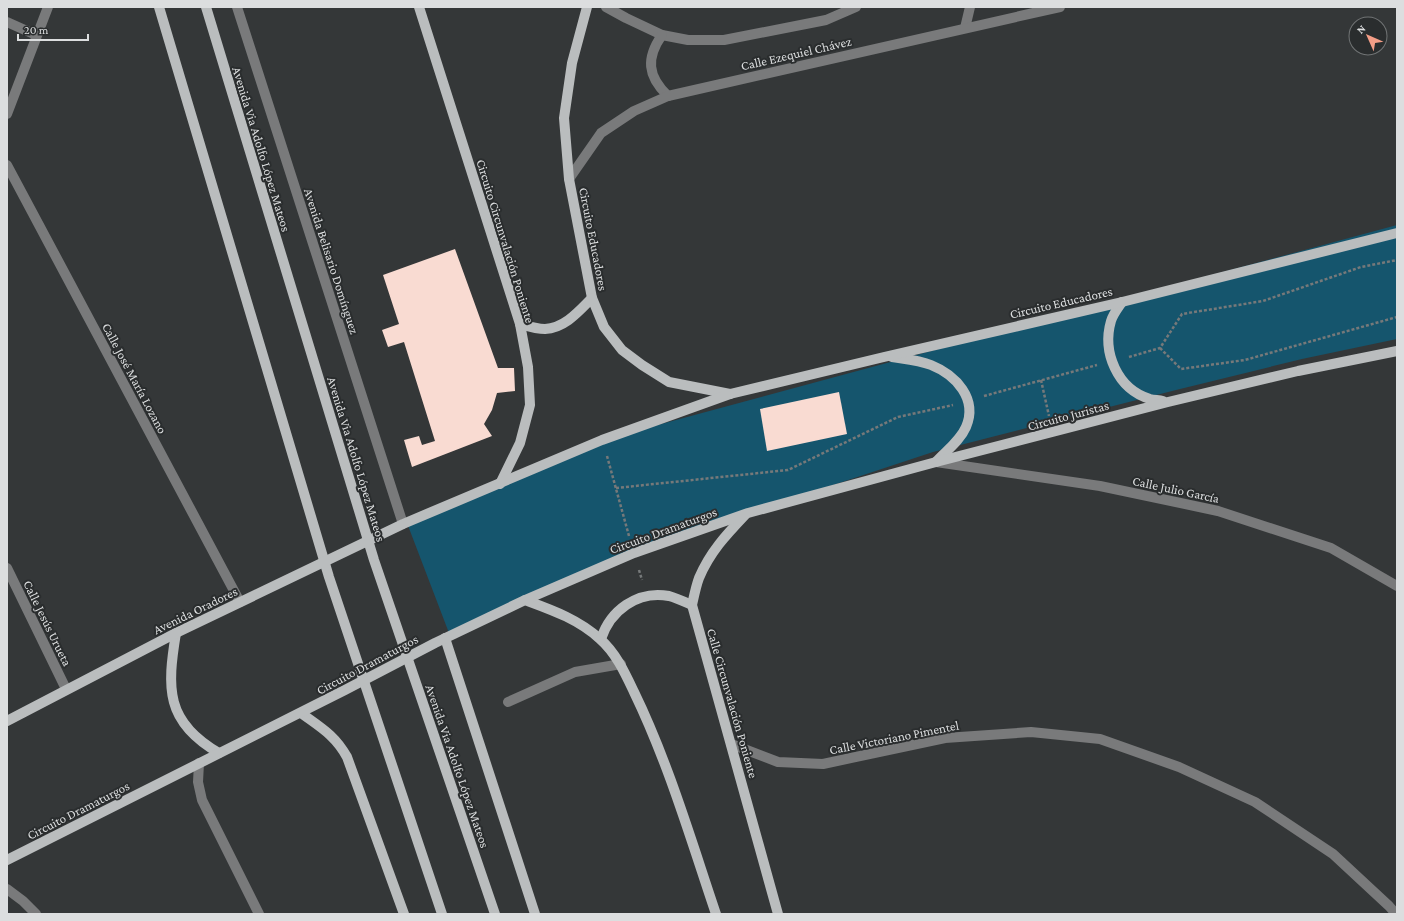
<svg xmlns="http://www.w3.org/2000/svg" width="1404" height="921" viewBox="0 0 1404 921" font-family="'Crimson Pro',serif">
	<style>
		.green { fill: #15556d }
		.building { fill: #f9dbd2 }
		.lines { fill: none; stroke-linecap: round; stroke-linejoin: round }
		.path { stroke: #76797a; stroke-width: 2.5; stroke-dasharray: 3 2; stroke-linecap: butt }
		.minor { stroke: #797a7b; stroke-width: 10 }
		.major { stroke: #babdbe; stroke-width: 10 }
		.labels { text-anchor: middle; stroke-width: 4; stroke-linejoin: round; paint-order: stroke }
		.street-label { font-size: 13px; fill: #dcdedf; stroke: #2a2d2e }
	</style>
	<rect width="100%" height="100%" fill="#343738"/>
	<path class="green" d="M1397,225V339L1302,359L1176,390L933,452L748,513L634,553L449,633L407,523L602,440Z"/>
	<g class="building">
		<path d="M455,249L498,368H514L515,391L497,393L492,410L484,424L492,436L412,467L404,440L419,436L422,445L435,441L404,342L388,347L382,330L399,324L383,275Z"/>
		<path d="M839,392L847,434L767,451L760,409Z"/>
	</g>
	<g class="lines">
		<g class="path">
			<path d="M1160,348L1181,369L1245,360L1397,317"/>
			<path d="M1129,357L1160,348L1182,314L1263,301L1361,267L1397,260"/>
			<path d="M1041,380L1049,416"/>
			<path d="M984,396L1097,365"/>
			<path d="M607,456L629,536"/>
			<path d="M616,488L788,470L898,417L953,405"/>
			<path d="M639,570L642,580"/>
		</g>
		<g class="minor">
			<path d="M237,7L403,524"/>
			<path d="M606,7L626,18L662,35L688,40H724L826,20L856,7"/>
			<path d="M7,22L36,35"/>
			<path d="M965,28L970,7"/>
			<path d="M662,35C646,58 647,76 668,96"/>
			<path d="M7,114L48,7"/>
			<path d="M7,165L240,602"/>
			<path d="M569,179L601,133L634,111L668,96L1060,7"/>
			<path d="M936,462L1100,486L1218,511L1331,548L1397,586"/>
			<path d="M7,568L66,689"/>
			<path d="M508,702L575,672L621,664"/>
			<path d="M731,744L778,762L823,764L945,738L1031,732L1100,739L1179,767L1255,802L1333,854L1389,906L1396,914"/>
			<path d="M199,763L198,782L202,800L259,914"/>
			<path d="M7,889L23,901L36,914"/>
		</g>
		<g class="major">
			<path d="M159,7L329,577L442,914"/>
			<path d="M206,7L374,560L495,914"/>
			<path d="M419,7L520,324L528,367L530,405L520,443L500,484"/>
			<path d="M587,7L572,63L564,118L569,179L592,298L604,327L622,350L642,365L669,382L730,394"/>
			<path d="M1122,302C1118,308 1113,314 1111,321C1102,352 1117,389 1150,399C1154,400 1159,400 1163,401"/>
			<path d="M520,324C527,326 537,329 545,329C565,328 579,311 592,298"/>
			<path d="M892,357C905,359 919,360 931,365C956,375 978,399 966,427C960,441 946,451 936,462"/>
			<path d="M745,515C726,535 710,552 699,578C696,586 694,596 692,605L778,914"/>
			<path d="M525,600C552,610 578,619 600,639C616,653 625,673 634,692C668,762 691,840 716,914"/>
			<path d="M176,633C167,688 165,722 219,753"/>
			<path d="M445,638L535,914"/>
			<path d="M601,639C610,611 637,590 669,596C676,598 685,602 692,605"/>
			<path d="M301,713C320,727 335,735 347,757L404,914"/>
			<path d="M7,721L176,633L403,524L602,440L730,394L884,357L1122,302L1397,233"/>
			<path d="M7,860L345,690L435,643L525,600L634,553L748,513L936,462L1168,402L1298,371L1397,351"/>
		</g>
	</g>
	<g class="labels">
		<g class="street-label">
			<text transform="translate(796 53) rotate(-13)" y="5">Calle Ezequiel Chávez</text>
			<text transform="translate(262 149) rotate(73)" y="5">Avenida Via Adolfo López Mateos</text>
			<text transform="translate(594 239) rotate(79)" y="5">Circuito Educadores</text>
			<text transform="translate(506 241) rotate(73)" y="5">Circuito Circunvalación Poniente</text>
			<text transform="translate(332 261) rotate(72)" y="5">Avenida Belisario Domínguez</text>
			<text transform="translate(1061 302) rotate(-13)" y="5">Circuito Educadores</text>
			<text transform="translate(135 378) rotate(62)" y="5">Calle José María Lozano</text>
			<text transform="translate(1068 415) rotate(-15)" y="5">Circuito Juristas</text>
			<text transform="translate(357 459) rotate(73)" y="5">Avenida Via Adolfo López Mateos</text>
			<text transform="translate(1176 489) rotate(12)" y="5">Calle Julio García</text>
			<text transform="translate(663 530) rotate(-20)" y="5">Circuito Dramaturgos</text>
			<text transform="translate(195 610) rotate(-26)" y="5">Avenida Oradores</text>
			<text transform="translate(48 623) rotate(64)" y="5">Calle Jesús Urueta</text>
			<text transform="translate(367 664) rotate(-28)" y="5">Circuito Dramaturgos</text>
			<text transform="translate(733 703) rotate(74)" y="5">Calle Circunvalación Poniente</text>
			<text transform="translate(894 737) rotate(-11)" y="5">Calle Victoriano Pimentel</text>
			<text transform="translate(458 766) rotate(71)" y="5">Avenida Via Adolfo López Mateos</text>
			<text transform="translate(78 810) rotate(-27)" y="5">Circuito Dramaturgos</text>
		</g>
	</g>
	<rect width="1404" height="921" fill="none" stroke="#dcdedf" stroke-width="16"/>
	<g transform="translate(1368 36) rotate(315)"><circle r="19" fill="#2a2d2e" stroke="#717475"/>
	<path d="M0-3L7 15L0 10L-7 15Z" fill="#f49e87"/>
	<text y="-6" font-size="11" font-weight="bold" text-anchor="middle" fill="#dcdedf">N</text>
	</g>
	<path d="M18 34v6h70v-6" fill="none" stroke="#dcdedf" stroke-width="2"/>
	<text x="24" y="34" font-size="12" fill="#dcdedf" stroke="#2a2d2e" stroke-width="3" paint-order="stroke">20 m</text>
</svg>
